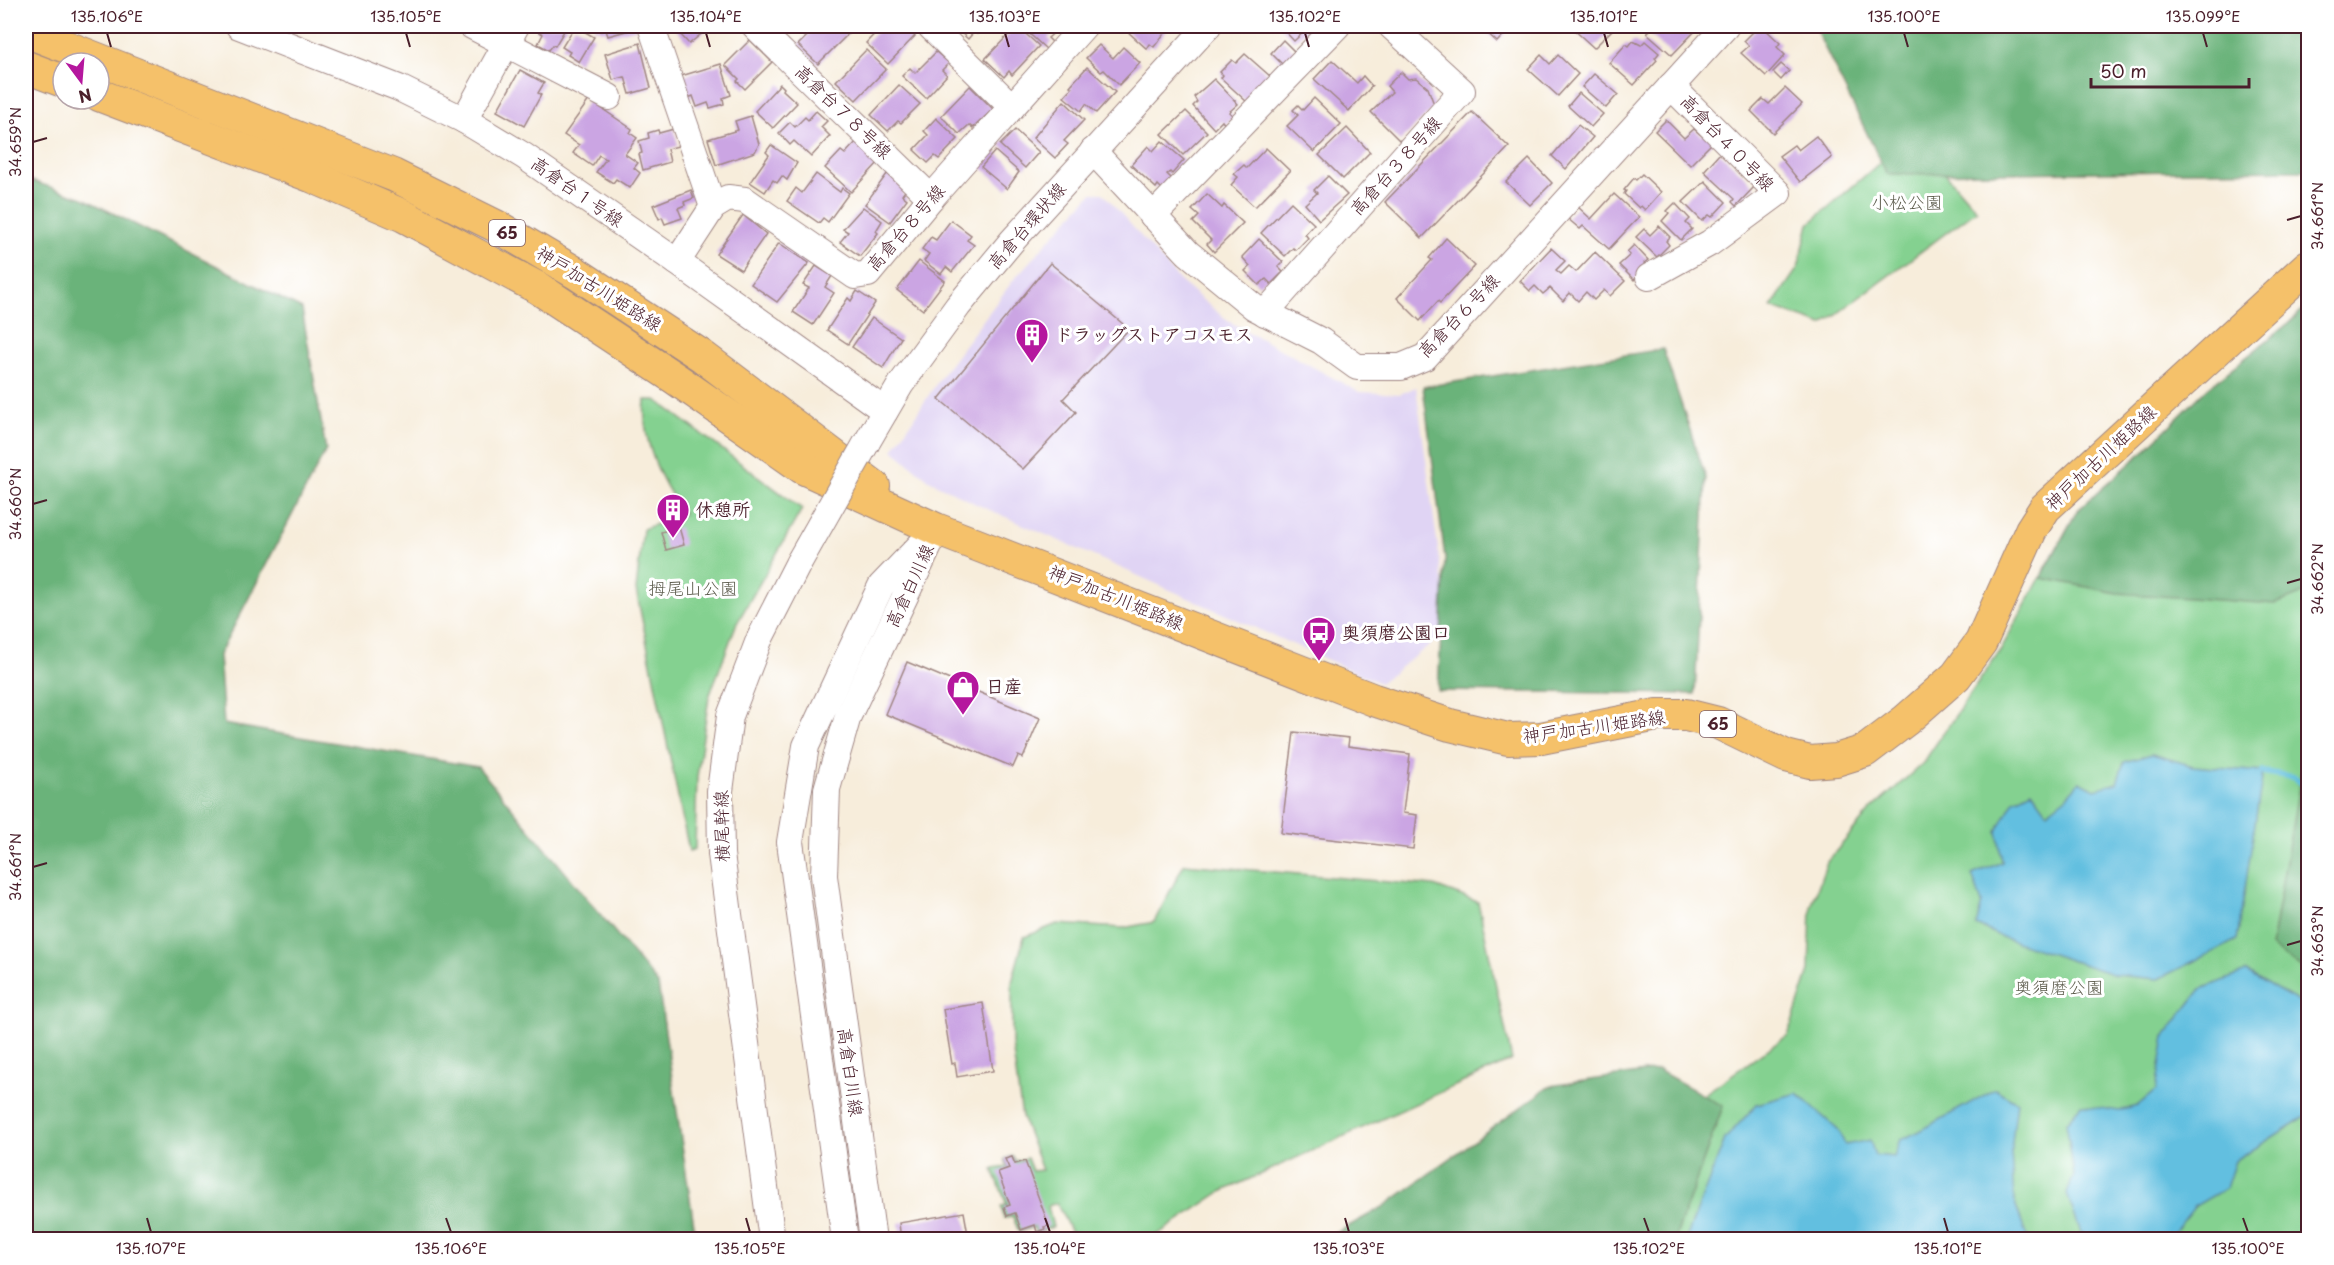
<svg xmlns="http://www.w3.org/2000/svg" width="2334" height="1265" viewBox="0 0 2334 1265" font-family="'Playpen Sans','Klee One',sans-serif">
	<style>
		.built { fill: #e0d4f4 }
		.green { fill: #84d190; stroke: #67785e; stroke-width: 1.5 }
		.forest { fill: #6bb37a; stroke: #5a6952; stroke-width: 1.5 }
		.water { fill: #62bfe0; stroke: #566f86; stroke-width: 1.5 }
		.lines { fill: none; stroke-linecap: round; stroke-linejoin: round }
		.stream { stroke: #62bfe0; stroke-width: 6 }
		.building { fill: #cba5e3 }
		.minor-casing { stroke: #a08683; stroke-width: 28 }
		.major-casing { stroke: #a08683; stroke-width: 34 }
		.minor { stroke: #fff; stroke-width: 26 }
		.major { stroke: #f5c16b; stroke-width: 32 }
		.minor-bridge-casing { stroke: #a08683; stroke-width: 28; stroke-linecap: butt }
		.minor-bridge { stroke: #fff; stroke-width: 26 }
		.ticks { fill: none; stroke: #4a1f2b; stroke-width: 2 }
		.labels { text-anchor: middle; stroke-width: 6; stroke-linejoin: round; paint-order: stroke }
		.shield { fill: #fff; stroke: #80626b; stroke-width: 1.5 }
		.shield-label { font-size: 16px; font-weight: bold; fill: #4a1f2b }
		.street-label { font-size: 18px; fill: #4a1f2b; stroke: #fff }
		.park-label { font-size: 18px; fill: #5e5d4e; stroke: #fff }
		.poi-label { font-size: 18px; font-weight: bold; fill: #4a1f2b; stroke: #fff; text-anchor: start }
		.neatline { fill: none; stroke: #4a1f2b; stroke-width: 2 }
		.ticks-label { font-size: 15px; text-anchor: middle; fill: #4a1f2b }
	</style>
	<rect width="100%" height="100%" fill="#fff"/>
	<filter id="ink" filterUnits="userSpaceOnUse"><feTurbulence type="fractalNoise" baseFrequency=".0167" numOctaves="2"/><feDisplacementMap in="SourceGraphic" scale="12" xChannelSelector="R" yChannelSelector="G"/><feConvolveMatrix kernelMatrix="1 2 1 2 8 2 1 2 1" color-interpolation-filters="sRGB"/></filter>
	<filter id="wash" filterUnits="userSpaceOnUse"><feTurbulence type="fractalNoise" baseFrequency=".008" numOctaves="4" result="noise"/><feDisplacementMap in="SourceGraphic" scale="24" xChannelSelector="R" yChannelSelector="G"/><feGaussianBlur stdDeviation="1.35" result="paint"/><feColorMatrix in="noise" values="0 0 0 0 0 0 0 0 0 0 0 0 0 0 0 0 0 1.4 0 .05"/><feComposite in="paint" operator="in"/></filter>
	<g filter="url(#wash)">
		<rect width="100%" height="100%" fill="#f7eddb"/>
		<path class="built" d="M1092,193H1103L1180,281L1228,321L1359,392L1400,394L1416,387L1449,630L1380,683L974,503L929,480L893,450L944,372L1015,278Z"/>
		<g class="green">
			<path d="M1912,135L1977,210L1822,325L1771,307L1798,268L1809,224Z"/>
			<path d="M2308,305V1239L1597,1240L1676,1114L1788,1035L1809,971L1811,907L1827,862L1870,811L1923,763L2001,649L2077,511L2144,451L2208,388L2290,322Z"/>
			<path d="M645,400H656L802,509L736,625L709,697L697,777L695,849L689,851L636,590L643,529L684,514C661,482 641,441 645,400Z"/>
			<path d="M1184,864L1434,886L1478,902L1512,1060L1221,1192L1151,1239H1074L1057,1203L1048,1206L1053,1227L1036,1233L1033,1227L1019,1232L1013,1217L1004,1218L1001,1206L1007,1205L993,1169L1008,1167L1005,1159L1013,1156L1015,1161L1027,1158L1032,1171L1042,1170L1022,1117L1012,1044V982L1024,937L1057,924L1123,928L1154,922Z"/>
		</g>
		<g class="forest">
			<path d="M1814,26H2308V170L1887,174Z"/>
			<path d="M26,179L83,198L302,309L326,450L219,655L224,724L478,767L658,984L696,1239H26Z"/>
			<path d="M2308,305V591L2276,604L2117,593L2041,578L2077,511L2144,451L2208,388L2290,322Z"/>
			<path d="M1663,349L1706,478L1695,694L1438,691L1445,558L1423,387Z"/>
			<path d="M2308,751V973L2271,946L2305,752Z"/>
			<path d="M1658,1070L1723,1106L1675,1239H1325L1383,1207L1550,1086Z"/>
		</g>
		<g class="water">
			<path d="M2152,754L2193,766L2263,772L2237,940L2158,979L2115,975L2004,938L1976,925L1982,903L1972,875L2002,862L1997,831L2014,800L2032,791L2047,812L2066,797L2080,781L2095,789L2117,783L2124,762Z"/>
			<path d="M2246,972L2308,1007V1116L2304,1117L2235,1161L2226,1188L2195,1206L2169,1239H2094L2081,1233L2067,1194L2074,1175L2066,1122L2081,1105L2119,1111L2137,1106L2156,1090L2165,1036L2201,989Z"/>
			<path d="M1995,1089L2017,1102L2011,1151L2014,1200L2028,1239L1857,1240L1850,1237L1819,1240L1686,1239L1725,1139L1757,1104L1797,1093L1839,1131L1845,1145L1870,1140L1875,1155L1894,1157L1900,1140L1918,1132Z"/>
		</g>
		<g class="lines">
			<path class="stream" d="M2263,772L2293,777L2308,787"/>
		</g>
		<g id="blocks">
			<g class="building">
				<path d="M538,26H567L555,46L553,45L549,50L538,44L543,34L536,30Z"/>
				<path d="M575,26L594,37L579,62L568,55L570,52L562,47Z"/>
				<path d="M594,26H636L637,28L608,36L606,30L600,31L599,28L595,29Z"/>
				<path d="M673,26H711L689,44Z"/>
				<path d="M811,26H839L848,34L818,64L798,45L814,29Z"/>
				<path d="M845,26H858L852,32Z"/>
				<path d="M882,26H904L915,36L888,64L866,43Z"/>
				<path d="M953,26H985L977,34L974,32L968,39Z"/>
				<path d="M1017,26L1039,46L1012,75L1009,71L1004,77L985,59Z"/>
				<path d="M1021,26H1061L1048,38L1052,42L1046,49Z"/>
				<path d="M1112,26H1125L1118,32Z"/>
				<path d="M1131,26H1170L1154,47L1150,44L1147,49L1126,30Z"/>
				<path d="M1280,26H1310L1294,41Z"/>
				<path d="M1480,26H1512L1497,42Z"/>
				<path d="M1570,26H1616L1594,48Z"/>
				<path d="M1654,26H1693L1697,29L1672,55L1647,33Z"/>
				<path d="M1759,26H1762L1780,43L1777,47L1785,55L1766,76L1741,53L1749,46L1744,41Z"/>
				<path d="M750,40L772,62L745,89L737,81L739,79L725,65Z"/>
				<path d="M1283,40L1296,53L1284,66L1271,53Z"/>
				<path d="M1633,41L1641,45L1645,41L1659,53L1655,58L1657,60L1634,85L1609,63L1626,44L1629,46Z"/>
				<path d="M640,43L651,88L630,94L625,77L613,80L605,54Z"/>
				<path d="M1099,45L1113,58L1123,47L1140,63L1119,85L1104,70L1101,72L1086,58Z"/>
				<path d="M866,50L886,69L856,100L836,81Z"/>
				<path d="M936,52L949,63L942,70L947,75L926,98L902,76L910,68L915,73Z"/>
				<path d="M1245,54L1271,77L1247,102L1221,78L1223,75L1220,72L1232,60L1236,63Z"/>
				<path d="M1541,55L1550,64L1558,55L1578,74L1558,96L1528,69Z"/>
				<path d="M1332,60L1357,83L1363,76L1372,86L1349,111L1314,79Z"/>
				<path d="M721,64L731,95L723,98L724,104L710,108L708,103L697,107L693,96L688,98L681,76Z"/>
				<path d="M1781,64L1789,71L1781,80L1773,72Z"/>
				<path d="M1087,67L1115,92L1096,113L1086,104L1081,111L1064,97L1072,88L1070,86Z"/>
				<path d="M520,70L544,83L538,93L541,95L524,126L497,111Z"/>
				<path d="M1401,72L1408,79L1416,78L1428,88L1435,107L1400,141L1371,112L1392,92L1387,86Z"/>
				<path d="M1594,74L1618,94L1606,108L1582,87Z"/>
				<path d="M1214,79L1238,104L1229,112L1234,117L1225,125L1222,121L1214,129L1193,106L1197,102L1194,97Z"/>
				<path d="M780,84L784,88L783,90L797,103L773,128L755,111Z"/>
				<path d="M899,85L920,104L901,123L898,121L888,131L871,115Z"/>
				<path d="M970,86L993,109L973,128L969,125L959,134L941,116Z"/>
				<path d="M1785,88L1802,104L1773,133L1751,111L1763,99L1769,104Z"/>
				<path d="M1579,93L1603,114L1591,127L1568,106Z"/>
				<path d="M1314,98L1341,124L1314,152L1287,126L1298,115L1293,110L1298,105L1303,110Z"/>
				<path d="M589,100L632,129L630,133L637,138L625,154L638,163L634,168L640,173L630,188L616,179L613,183L596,172L606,159L599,155L592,166L573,153L579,145L564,135Z"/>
				<path d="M1064,101L1084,120L1064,141L1068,144L1055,158L1033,138Z"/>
				<path d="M816,111L827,121L821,127L830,136L811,157L794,141L790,145L779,133L790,122L795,127L805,117L808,120Z"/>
				<path d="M1186,111L1207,132L1183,155L1162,134Z"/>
				<path d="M1472,112L1509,147L1422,238L1385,202Z"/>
				<path d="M751,116L759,144L755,152L716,165L708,139L738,130L735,121Z"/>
				<path d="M936,118L958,139L939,159L935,156L928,163L914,150L928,135L924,131Z"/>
				<path d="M1666,120L1684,138L1694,129L1702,136L1705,132L1714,141L1690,165L1655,131Z"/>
				<path d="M1578,125L1593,137L1566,169L1552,156Z"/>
				<path d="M1347,128L1370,152L1343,179L1319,155Z"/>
				<path d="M674,129L678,146L667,149L670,162L643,170L639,154L642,153L639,141L649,138L648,133L658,130L659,133Z"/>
				<path d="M1015,130L1039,152L1025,168L1000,145Z"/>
				<path d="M1816,136L1832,157L1800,182L1779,156L1794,145L1798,150Z"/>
				<path d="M857,141L879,162L851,192L825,168L841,151L845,154Z"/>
				<path d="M1162,141L1184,160L1172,174L1170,172L1167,174L1173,180L1163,190L1158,185L1156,188L1131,165L1148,146L1153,151Z"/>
				<path d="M771,145L797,163L787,180L782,176L777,183L773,180L765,192L750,182L769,155L766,152Z"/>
				<path d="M1266,148L1290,171L1255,207L1231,185L1238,177L1234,174L1244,165L1247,168Z"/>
				<path d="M995,151L1019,172L1007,189L981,167Z"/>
				<path d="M1720,153L1755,186L1736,206L1732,202L1734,199L1704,171Z"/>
				<path d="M1529,159L1552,183L1530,205L1506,182Z"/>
				<path d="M816,174L840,192L842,188L849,193L828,222L823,218L819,223L787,201L796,188L802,193Z"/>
				<path d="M887,174L907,188L902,195L907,199L890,222L865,204Z"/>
				<path d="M1642,174L1661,192L1645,210L1641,206L1639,208L1624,194L1626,191L1624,190L1634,178L1636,180Z"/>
				<path d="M1328,176L1347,195L1319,220L1305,204L1317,193L1314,190Z"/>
				<path d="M1705,181L1726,202L1712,217L1709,215L1702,221L1683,202Z"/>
				<path d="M691,190L694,198L684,202L685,205L678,208L682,218L665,224L662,217L659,219L653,205Z"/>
				<path d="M1207,194L1222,208L1224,205L1243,223L1214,252L1207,244L1211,240L1193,222L1199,216L1192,210Z"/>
				<path d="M1614,194L1639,217L1609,249L1583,226L1580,229L1567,218L1577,206L1591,219Z"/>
				<path d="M1291,202L1314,224L1305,234L1308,238L1296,250L1293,248L1285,256L1261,233Z"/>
				<path d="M1675,203L1690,219L1686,223L1692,229L1681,240L1662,221L1669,213L1667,211Z"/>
				<path d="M863,207L882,221L876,231L878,233L860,256L840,242L848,232L843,229Z"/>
				<path d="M743,215L766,234L741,270L716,254Z"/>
				<path d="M951,220L971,235L967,240L974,245L952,272L946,267L941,274L924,261L929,254L922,249L931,237L936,240Z"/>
				<path d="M1659,226L1670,237L1666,241L1669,245L1657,257L1636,237L1644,229L1650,235Z"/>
				<path d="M1446,238L1475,266L1440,303L1438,301L1420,321L1397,298L1432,260L1429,258Z"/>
				<path d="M1259,239L1283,262L1278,267L1283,272L1271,284L1266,279L1259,285L1245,271L1250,266L1242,257Z"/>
				<path d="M779,243L809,263L777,302L751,284Z"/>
				<path d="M1634,245L1648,260L1644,263L1648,267L1634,280L1619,265L1630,255L1627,252Z"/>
				<path d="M1551,248L1565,261L1556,270L1561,274L1569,266L1576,272L1595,252L1625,281L1610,296L1604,290L1594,300L1586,292L1578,301L1570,293L1563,301L1550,288L1543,294L1535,286L1530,291L1520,281Z"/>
				<path d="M919,261L945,281L923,310L897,290Z"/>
				<path d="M1050,263L1129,329L1063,399L1076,412L1023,469L939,399Z"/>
				<path d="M816,266L832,276L825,287L834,293L813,325L793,312L809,288L803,285Z"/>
				<path d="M857,291L875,303L848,344L827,330L848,298L851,301Z"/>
				<path d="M872,318L901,338L883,368L852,347Z"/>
				<path d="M679,527L684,545L666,550L661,532Z"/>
				<path d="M907,662L1040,718L1023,758L1018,756L1013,767L885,714Z"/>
				<path d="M1294,732L1349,738L1348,746L1410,754L1403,813L1417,815L1413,849L1281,833Z"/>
				<path d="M983,1003L993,1071L957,1077L955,1063L952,1064L943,1009Z"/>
				<path d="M1012,1157L1015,1164L1025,1161L1049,1226L1044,1227L1045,1229L1037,1232L1035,1225L1021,1230L1015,1213L1007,1216L1004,1207L1010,1205L998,1172L1009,1168L1005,1159Z"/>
				<path d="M964,1212L969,1240H901L899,1223Z"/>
			</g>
		</g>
	</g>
	<g filter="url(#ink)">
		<use href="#blocks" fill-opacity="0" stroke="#a08683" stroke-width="1.5"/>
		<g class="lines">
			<g class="minor-casing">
				<g id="minor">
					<path d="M239,26L399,88L464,120L524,156L677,262L885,411"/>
					<path d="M472,26L609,97"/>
					<path d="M651,26L713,207"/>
					<path d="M755,26L931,198"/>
					<path d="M930,26L1012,107"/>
					<path d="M464,120L516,26"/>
					<path d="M1093,151L1188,253L1254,307L1321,341L1357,367H1401L1425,357L1726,26"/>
					<path d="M1153,216L1337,26"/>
					<path d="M677,262L713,207L728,198L745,200L855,276L868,274L931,198L1084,26"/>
					<path d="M1649,277L1710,243L1778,193L1671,86"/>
					<path d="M1265,313L1462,91L1391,26"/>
					<path d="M867,442L901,384L958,306L1012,241L1208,26"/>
					<path d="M772,1240L721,854L720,791L730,716L759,640L799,562"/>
					<path d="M845,1240L790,842L806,746L881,586L936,529"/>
					<path d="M873,1240L824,876L827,789L848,716L929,546"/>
				</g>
			</g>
			<g class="major-casing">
				<g id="major">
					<path d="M26,31L393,175L498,227L576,273L702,356L874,486"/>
					<path d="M26,67L63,81"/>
					<path d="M99,95L311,176L404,216L538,288L676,379L803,468L936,529L1374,700L1450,725L1508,739L1541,738L1657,715H1686L1718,723L1786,756L1810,762L1836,760L1865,751L1906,720L1956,676L1981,642L2031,530L2045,508L2308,266"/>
				</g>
			</g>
			<use href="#minor" class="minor"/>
			<use href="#major" class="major"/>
			<g class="minor-bridge-casing">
				<path id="minor-bridge" d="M799,562L867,442"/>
			</g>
			<use href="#minor-bridge" class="minor-bridge"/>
		</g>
	</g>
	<path class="ticks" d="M107,33L111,47M406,33L410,47M706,33L710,47M1005,33L1009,47M1305,33L1309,47M1604,33L1608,47M1904,33L1908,47M2203,33L2207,47M33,142L47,138M2287,220L2301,216M33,504L47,500M2287,583L2301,579M33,867L47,863M2287,945L2301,941M147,1218L151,1232M446,1218L451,1232M746,1218L750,1232M1045,1218L1050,1232M1345,1218L1349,1232M1644,1218L1649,1232M1944,1218L1948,1232M2243,1218L2248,1232"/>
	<defs>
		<g id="building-pin" transform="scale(1.725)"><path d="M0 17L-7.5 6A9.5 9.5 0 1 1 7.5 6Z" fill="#b5179e" stroke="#fff"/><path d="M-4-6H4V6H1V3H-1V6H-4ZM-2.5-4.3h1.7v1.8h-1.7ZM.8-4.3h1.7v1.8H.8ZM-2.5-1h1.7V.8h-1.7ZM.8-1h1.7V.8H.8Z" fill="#fff"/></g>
		<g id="bus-pin" transform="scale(1.725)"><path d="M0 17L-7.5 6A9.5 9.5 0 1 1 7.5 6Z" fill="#b5179e" stroke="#fff"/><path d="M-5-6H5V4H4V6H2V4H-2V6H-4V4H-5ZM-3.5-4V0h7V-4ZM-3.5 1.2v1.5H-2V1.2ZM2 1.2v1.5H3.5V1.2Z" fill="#fff"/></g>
		<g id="shop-pin" transform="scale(1.725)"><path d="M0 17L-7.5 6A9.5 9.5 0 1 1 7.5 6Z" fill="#b5179e" stroke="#fff"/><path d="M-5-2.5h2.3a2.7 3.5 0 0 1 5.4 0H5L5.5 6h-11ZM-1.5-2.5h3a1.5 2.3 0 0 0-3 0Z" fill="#fff"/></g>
	</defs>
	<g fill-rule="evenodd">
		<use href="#building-pin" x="1032" y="335"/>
		<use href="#building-pin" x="673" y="510"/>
		<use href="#bus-pin" x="1319" y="633"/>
		<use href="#shop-pin" x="963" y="687"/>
	</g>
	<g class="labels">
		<g class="shield">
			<rect x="489" y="220" width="36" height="26" rx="4.5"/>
			<rect x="1700" y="711" width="36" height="26" rx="4.5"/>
		</g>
		<g class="shield-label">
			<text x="507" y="239">65</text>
			<text x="1718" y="730">65</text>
		</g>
		<g class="street-label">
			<text transform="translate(843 112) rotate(44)" y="6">高倉台７８号線</text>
			<text transform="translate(1727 143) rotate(46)" y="6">高倉台４０号線</text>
			<text transform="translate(1396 166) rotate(-48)" y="6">高倉台３８号線</text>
			<text transform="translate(577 192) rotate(35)" y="6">高倉台１号線</text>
			<text transform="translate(1027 226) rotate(-49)" y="6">高倉台環状線</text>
			<text transform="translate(906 228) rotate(-49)" y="6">高倉台８号線</text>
			<text transform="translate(599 289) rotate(32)" y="6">神戸加古川姫路線</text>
			<text transform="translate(1459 316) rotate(-46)" y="6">高倉台６号線</text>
			<text transform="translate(2101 458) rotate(-43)" y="6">神戸加古川姫路線</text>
			<text transform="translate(910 586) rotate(-65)" y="6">高倉白川線</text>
			<text transform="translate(1116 598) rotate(22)" y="6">神戸加古川姫路線</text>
			<text transform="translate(1594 727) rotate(-8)" y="6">神戸加古川姫路線</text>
			<text transform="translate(722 826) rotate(-91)" y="6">横尾幹線</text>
			<text transform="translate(850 1072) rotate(82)" y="6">高倉白川線</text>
		</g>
		<g class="park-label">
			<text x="1907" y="209">小松公園</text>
			<text x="693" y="595">拇尾山公園</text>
			<text x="2059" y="994">奥須磨公園</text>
		</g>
		<g class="poi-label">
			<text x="1055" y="341">ドラッグストアコスモス</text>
			<text x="696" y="516">休憩所</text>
			<text x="1342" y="639">奥須磨公園口</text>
			<text x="986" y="693">日産</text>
		</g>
	</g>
	<rect width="2334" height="1265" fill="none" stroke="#fff" stroke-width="66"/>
	<g transform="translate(81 81) rotate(164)"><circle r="28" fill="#ffffff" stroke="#b7a5aa" stroke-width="1.5"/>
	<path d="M0-4.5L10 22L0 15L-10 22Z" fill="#b5179e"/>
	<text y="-9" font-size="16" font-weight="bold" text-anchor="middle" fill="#4a1f2b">N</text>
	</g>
	<path d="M2091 78v9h158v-9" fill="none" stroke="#4a1f2b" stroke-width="3"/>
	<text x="2100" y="78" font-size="18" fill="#4a1f2b" stroke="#ffffff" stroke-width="4.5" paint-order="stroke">50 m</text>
	<rect x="33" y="33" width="2268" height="1199" class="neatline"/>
	<g class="ticks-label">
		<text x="107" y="22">135.106°E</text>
		<text x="406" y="22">135.105°E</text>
		<text x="706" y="22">135.104°E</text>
		<text x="1005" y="22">135.103°E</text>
		<text x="1305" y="22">135.102°E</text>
		<text x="1604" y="22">135.101°E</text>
		<text x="1904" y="22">135.100°E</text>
		<text x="2203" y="22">135.099°E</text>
		<text transform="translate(16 142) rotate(-90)" y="5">34.659°N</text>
		<text transform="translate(2318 216) rotate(-90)" y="5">34.661°N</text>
		<text transform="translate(16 504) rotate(-90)" y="5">34.660°N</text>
		<text transform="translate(2318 579) rotate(-90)" y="5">34.662°N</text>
		<text transform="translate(16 867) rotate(-90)" y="5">34.661°N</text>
		<text transform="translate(2318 941) rotate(-90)" y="5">34.663°N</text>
		<text x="151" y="1254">135.107°E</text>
		<text x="451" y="1254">135.106°E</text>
		<text x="750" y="1254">135.105°E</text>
		<text x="1050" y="1254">135.104°E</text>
		<text x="1349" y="1254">135.103°E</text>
		<text x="1649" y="1254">135.102°E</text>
		<text x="1948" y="1254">135.101°E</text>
		<text x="2248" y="1254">135.100°E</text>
	</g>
</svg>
